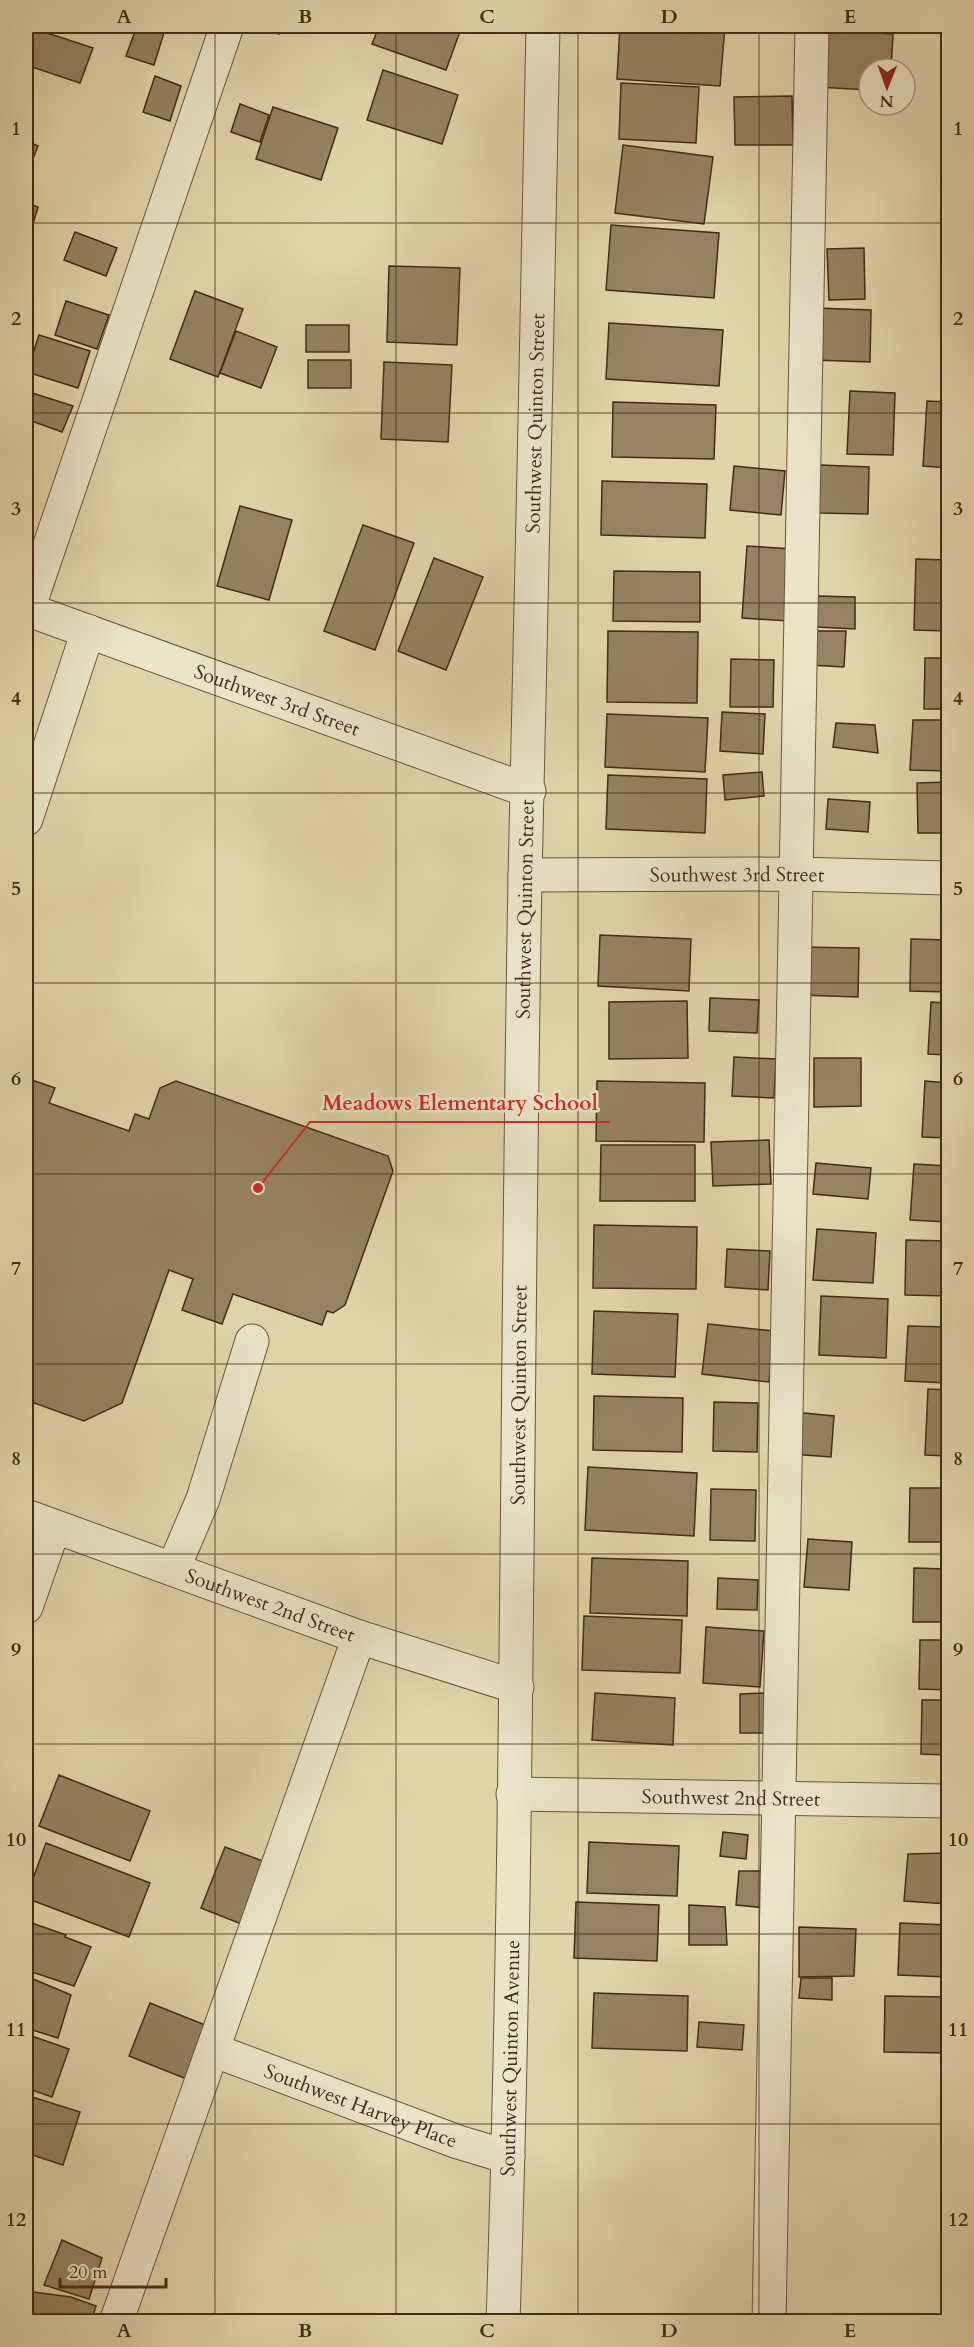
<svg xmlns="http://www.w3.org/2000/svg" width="974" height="2347" viewBox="0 0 974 2347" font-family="Cardo,serif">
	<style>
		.building { fill: #958363; stroke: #432b17; stroke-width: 1.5 }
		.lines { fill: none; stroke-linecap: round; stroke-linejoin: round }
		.minor-casing { stroke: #6a563c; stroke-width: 35 }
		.minor { stroke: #ebe4c8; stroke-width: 33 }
		.grid { fill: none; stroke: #432b17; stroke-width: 1.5; stroke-opacity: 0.55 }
		.labels { text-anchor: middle; stroke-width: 5; stroke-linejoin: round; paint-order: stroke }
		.street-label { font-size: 20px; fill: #432b17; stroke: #ebe4c8 }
		.leader { fill: none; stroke: #d62828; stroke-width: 2 }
		.callout-dot { fill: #d62828; stroke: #ebe4c8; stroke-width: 2 }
		.callout-label { font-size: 21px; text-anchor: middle; font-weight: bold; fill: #d62828; stroke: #ebe4c8; stroke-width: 5; stroke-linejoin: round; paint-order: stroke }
		.neatline { fill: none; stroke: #432b17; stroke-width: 2 }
		.grid-label { font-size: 20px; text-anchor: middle; font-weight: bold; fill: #432b17 }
	</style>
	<rect width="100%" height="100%" fill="#e0d5aa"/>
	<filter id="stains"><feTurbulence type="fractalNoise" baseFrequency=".00333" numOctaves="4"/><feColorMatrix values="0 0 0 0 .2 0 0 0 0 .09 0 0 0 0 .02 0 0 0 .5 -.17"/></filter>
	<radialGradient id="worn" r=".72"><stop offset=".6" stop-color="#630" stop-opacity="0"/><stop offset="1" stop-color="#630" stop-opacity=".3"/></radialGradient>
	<g class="building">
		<path d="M26,26L93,48L80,83L26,65Z"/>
		<path d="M137,26H166L154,65L126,56Z"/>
		<path d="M254,26H282L279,34Z"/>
		<path d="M379,26H462L446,70L372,44Z"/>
		<path d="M620,26H725L720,86L617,79Z"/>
		<path d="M820,29L893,34L891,69H869V90L817,87Z"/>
		<path d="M383,70L458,95L442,144L367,120Z"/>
		<path d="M155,76L181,86L170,121L143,112Z"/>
		<path d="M621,83L699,87L696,143L619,139Z"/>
		<path d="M792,96L793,145H735L734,97Z"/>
		<path d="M240,104L269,115L260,142L231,132Z"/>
		<path d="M273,107L338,128L321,180L256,159Z"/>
		<path d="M26,141L38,146L26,177Z"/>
		<path d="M623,145L713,157L704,224L615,213Z"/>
		<path d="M26,203L38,207L26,247Z"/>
		<path d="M611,225L719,233L714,298L606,290Z"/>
		<path d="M75,232L117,248L106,276L64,260Z"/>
		<path d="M864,248L865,299L829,300L827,249Z"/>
		<path d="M389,266L460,268L457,345L387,342Z"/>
		<path d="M195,291L243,309L218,377L170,359Z"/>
		<path d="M66,301L109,315L97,349L55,335Z"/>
		<path d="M816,308L871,310L870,362L814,360Z"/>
		<path d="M609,323L723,330L719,386L606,379Z"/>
		<rect x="306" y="325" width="43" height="27"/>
		<path d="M236,331L277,347L261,388L220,373Z"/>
		<path d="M39,335L90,351L78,388L27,372Z"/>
		<rect x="308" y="360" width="43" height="28"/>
		<path d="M384,362L452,365L448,442L381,439Z"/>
		<path d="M26,391L73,406L62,432L26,419Z"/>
		<path d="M850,391L895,393L893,455L847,454Z"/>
		<path d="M927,401L948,402V468L923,466Z"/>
		<path d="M613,402L716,405L714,459L612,457Z"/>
		<path d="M820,465L869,467L868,514L819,513Z"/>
		<path d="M734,466L785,471L781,515L730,510Z"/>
		<path d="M602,481L707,484L705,538L601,535Z"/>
		<path d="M943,491H948V551H942Z"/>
		<path d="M240,506L292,520L269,600L217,586Z"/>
		<path d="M363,525L414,543L375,650L324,631Z"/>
		<path d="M747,546L793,549L788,621L742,618Z"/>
		<path d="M434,558L483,577L446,670L398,651Z"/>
		<path d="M916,559L948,560V631L914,630Z"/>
		<path d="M614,571L700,572V622L613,621Z"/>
		<path d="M817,596L855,597V629L816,627Z"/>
		<path d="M608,631L698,632L697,703L607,702Z"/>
		<path d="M811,631H846L844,667L809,665Z"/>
		<path d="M925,658H948V709H924Z"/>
		<path d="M731,659L774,660L773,707H730Z"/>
		<path d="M722,712L765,714L763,754L720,751Z"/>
		<path d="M607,714L708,718L705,772L605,767Z"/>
		<path d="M913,720H948V771L910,770Z"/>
		<path d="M836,723L875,725L878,753L833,747Z"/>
		<path d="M762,772L764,796L725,800L723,775Z"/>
		<path d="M608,775L707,779L705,833L606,829Z"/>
		<path d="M948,782V833H918L917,783Z"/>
		<path d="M828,799L870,802L868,832L826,829Z"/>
		<path d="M600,935L691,939L689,991L598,986Z"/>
		<path d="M911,939L948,940V992L910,991Z"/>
		<path d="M801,947L859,948L858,997L800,995Z"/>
		<path d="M710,998L759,1000L757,1033L709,1031Z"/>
		<path d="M687,1001L688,1058L609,1059V1002Z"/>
		<path d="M931,1002L948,1003V1055L928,1054Z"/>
		<path d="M734,1057L776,1059L774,1098L732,1096Z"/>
		<path d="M814,1058H861V1106L814,1107Z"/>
		<path d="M26,1078L55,1088L49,1103L129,1131L135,1114L149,1119L160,1088L176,1081L388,1156L393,1171L345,1305L333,1313L327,1311L322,1325L233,1294L222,1324L182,1310L193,1279L169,1270L122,1403L84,1421L26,1400Z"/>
		<path d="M597,1081L705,1083L704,1142L596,1141Z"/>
		<path d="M925,1081L948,1083V1138L922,1137Z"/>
		<path d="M769,1140L771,1184L713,1186L711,1142Z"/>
		<path d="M601,1145H695V1201H600Z"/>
		<path d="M816,1163L871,1168L868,1199L813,1194Z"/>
		<path d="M914,1164L948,1166V1222L910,1220Z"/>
		<path d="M594,1225L697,1227L696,1289L593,1288Z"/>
		<path d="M817,1229L876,1233L873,1283L813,1280Z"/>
		<path d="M906,1240L948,1241V1296L905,1295Z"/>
		<path d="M727,1249L770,1251L768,1290L725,1287Z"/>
		<path d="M821,1296L888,1299L886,1358L819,1355Z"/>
		<path d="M594,1311L678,1314L675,1377L592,1374Z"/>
		<path d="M708,1324L774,1331L769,1382L702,1374Z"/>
		<path d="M908,1326L948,1327V1383L905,1381Z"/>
		<path d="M928,1389L948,1390V1456L925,1455Z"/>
		<path d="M594,1396L683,1398L682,1452L593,1450Z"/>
		<path d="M714,1402L758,1403L757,1452L713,1451Z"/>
		<path d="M794,1412L834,1416L831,1457L791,1454Z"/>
		<path d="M588,1467L697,1473L694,1536L585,1530Z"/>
		<path d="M910,1488H948V1542H909Z"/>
		<path d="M711,1489L756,1490L755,1541L710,1540Z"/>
		<path d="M808,1539L852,1542L849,1590L804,1587Z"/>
		<path d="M592,1558L688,1561L687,1616L590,1613Z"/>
		<path d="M914,1568L948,1569V1622H913Z"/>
		<path d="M718,1578L758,1580L757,1610L717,1609Z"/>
		<path d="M584,1616L682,1620L680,1673L582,1670Z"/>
		<path d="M706,1627L764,1631L760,1687L703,1683Z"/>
		<path d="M920,1640H948V1690L919,1689Z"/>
		<path d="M595,1693L675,1698L673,1745L592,1740Z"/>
		<path d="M764,1693V1733H740V1694Z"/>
		<path d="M922,1700H948V1755L921,1754Z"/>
		<path d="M59,1775L150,1811L130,1861L39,1826Z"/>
		<path d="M723,1832L748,1835L746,1859L720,1856Z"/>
		<path d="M589,1842L679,1846L677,1896L587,1893Z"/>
		<path d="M46,1843L150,1883L129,1937L26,1898Z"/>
		<path d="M225,1847L268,1863L244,1925L201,1908Z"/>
		<path d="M948,1853V1904L904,1901L908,1854Z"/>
		<path d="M739,1871H762L767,1908L736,1905Z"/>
		<path d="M576,1902L659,1905L657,1961L574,1958Z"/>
		<path d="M689,1905L725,1907L727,1945H689Z"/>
		<path d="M26,1921L66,1935L65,1937L91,1947L74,1986L26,1970Z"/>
		<path d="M900,1923L948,1925V1977L898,1975Z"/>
		<path d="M799,1927L856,1929L854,1976L799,1977Z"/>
		<path d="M26,1976L71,1995L58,2038L26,2028Z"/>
		<path d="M801,1978H832V2000L799,1998Z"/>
		<path d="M594,1993L688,1996L687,2051L592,2048Z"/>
		<path d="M885,1996L948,1997V2053L884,2052Z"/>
		<path d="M150,2003L210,2027L189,2080L129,2056Z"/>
		<path d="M699,2022L744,2025L742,2050L697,2047Z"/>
		<path d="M26,2034L69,2049L52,2097L26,2088Z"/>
		<path d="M29,2096L80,2112L63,2165L26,2153V2108Z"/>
		<path d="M62,2240L102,2258L89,2299L44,2285Z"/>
		<path d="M26,2291L71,2297L96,2306L91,2322H26Z"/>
	</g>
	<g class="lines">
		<g class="minor-casing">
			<g id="minor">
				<path id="s1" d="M26,609L529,791"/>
				<path d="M28,609L227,26"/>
				<path d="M26,819L88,631"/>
				<path id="s2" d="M525,875L796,874L948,878"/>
				<path id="s3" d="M26,1516L359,1637L517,1687"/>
				<path d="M173,1569L203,1499L252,1341"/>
				<path d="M26,1607L54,1527"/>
				<path id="s4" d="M513,1794L948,1801"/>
				<path id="s5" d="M213,2050L458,2142L508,2157"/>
				<path d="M116,2322L359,1637"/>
				<path id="s6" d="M503,2322C519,1841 516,1360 525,879C531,595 538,310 543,26"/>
				<path d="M769,2322L812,26"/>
			</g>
		</g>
		<use href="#minor" class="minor"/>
	</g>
	<path class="grid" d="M215,26V2322M396,26V2322M578,26V2322M759,26V2322M26,223H948M26,413H948M26,603H948M26,793H948M26,983H948M26,1174H948M26,1364H948M26,1554H948M26,1744H948M26,1934H948M26,2124H948"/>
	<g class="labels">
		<g class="street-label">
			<text dy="7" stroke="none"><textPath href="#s6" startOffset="1899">Southwest Quinton Street</textPath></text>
			<text dy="7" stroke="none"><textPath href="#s1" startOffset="267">Southwest 3rd Street</textPath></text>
			<text dy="7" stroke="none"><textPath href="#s2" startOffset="212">Southwest 3rd Street</textPath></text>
			<text dy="7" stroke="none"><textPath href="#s6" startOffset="1413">Southwest Quinton Street</textPath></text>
			<text dy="7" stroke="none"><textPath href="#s6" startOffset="927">Southwest Quinton Street</textPath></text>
			<text dy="7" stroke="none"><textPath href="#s3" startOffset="260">Southwest 2nd Street</textPath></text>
			<text dy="7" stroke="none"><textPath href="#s4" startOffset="218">Southwest 2nd Street</textPath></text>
			<text dy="7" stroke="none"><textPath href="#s6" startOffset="264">Southwest Quinton Avenue</textPath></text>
			<text dy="7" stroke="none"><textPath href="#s5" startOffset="158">Southwest Harvey Place</textPath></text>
		</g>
	</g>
	<path class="leader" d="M258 1188L310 1122H610"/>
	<circle class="callout-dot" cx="258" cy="1188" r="6"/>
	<g class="callout-label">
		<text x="460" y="1110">Meadows Elementary School</text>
	</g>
	<rect width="974" height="2347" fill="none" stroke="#e0d5aa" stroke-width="66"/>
	<g transform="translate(887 87) rotate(181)"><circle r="28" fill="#ebe4c8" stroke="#a89a81" stroke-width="1.5"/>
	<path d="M0-4.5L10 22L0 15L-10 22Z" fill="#8f2418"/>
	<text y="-9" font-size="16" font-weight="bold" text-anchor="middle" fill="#432b17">N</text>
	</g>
	<path d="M60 2278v9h106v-9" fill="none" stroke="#432b17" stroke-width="3"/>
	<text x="69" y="2278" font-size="18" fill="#432b17" stroke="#ebe4c8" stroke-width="4.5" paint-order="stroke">20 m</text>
	<rect x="33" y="33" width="908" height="2281" class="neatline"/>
	<g class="grid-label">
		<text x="124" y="23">A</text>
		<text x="305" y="23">B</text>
		<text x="487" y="23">C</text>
		<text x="669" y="23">D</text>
		<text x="850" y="23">E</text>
		<text x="16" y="135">1</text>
		<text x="958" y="135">1</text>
		<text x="16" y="325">2</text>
		<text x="958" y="325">2</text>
		<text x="16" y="515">3</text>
		<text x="958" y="515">3</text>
		<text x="16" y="705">4</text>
		<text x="958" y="705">4</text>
		<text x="16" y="895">5</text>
		<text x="958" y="895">5</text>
		<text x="16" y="1085">6</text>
		<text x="958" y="1085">6</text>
		<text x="16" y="1275">7</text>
		<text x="958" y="1275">7</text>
		<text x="16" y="1465">8</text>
		<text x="958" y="1465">8</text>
		<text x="16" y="1656">9</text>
		<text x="958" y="1656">9</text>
		<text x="16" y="1846">10</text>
		<text x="958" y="1846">10</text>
		<text x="16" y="2036">11</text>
		<text x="958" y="2036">11</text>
		<text x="16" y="2226">12</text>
		<text x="958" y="2226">12</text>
		<text x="124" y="2337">A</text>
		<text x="305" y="2337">B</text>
		<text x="487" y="2337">C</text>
		<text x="669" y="2337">D</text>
		<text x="850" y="2337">E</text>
	</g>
	<rect width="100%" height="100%" filter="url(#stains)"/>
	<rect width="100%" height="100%" fill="url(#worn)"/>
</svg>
